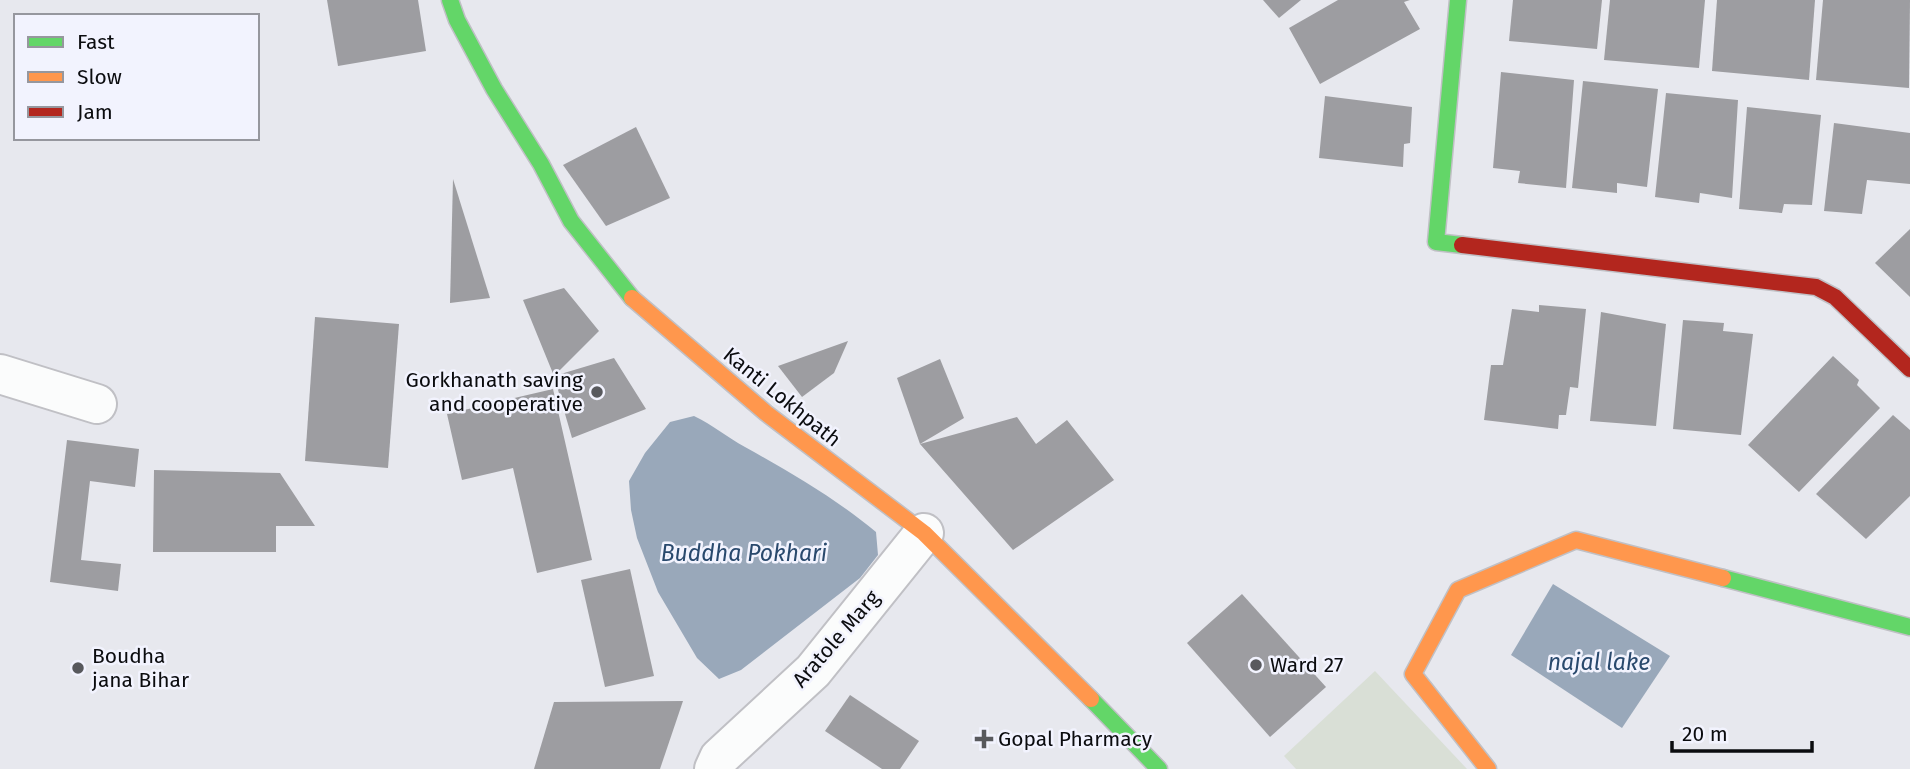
<svg xmlns="http://www.w3.org/2000/svg" width="1910" height="769" viewBox="0 0 1910 769" font-family="'Fira Sans',sans-serif">
	<style>
		.green { fill: #d9dfd6 }
		.water { fill: #99a8ba }
		.building { fill: #9d9da1 }
		.lines { fill: none; stroke-linecap: round; stroke-linejoin: round }
		.street-casing { stroke: #c0c0c5; stroke-width: 42 }
		.fast-casing { stroke: #c0c0c5; stroke-width: 19 }
		.slow-casing { stroke: #c0c0c5; stroke-width: 19 }
		.jam-casing { stroke: #c0c0c5; stroke-width: 19 }
		.street { stroke: #fbfcfc; stroke-width: 38 }
		.fast { stroke: #63d668; stroke-width: 16 }
		.slow { stroke: #ff974d; stroke-width: 16 }
		.jam { stroke: #b3261e; stroke-width: 16 }
		.poi-dot { fill: #58595d; stroke: #f2f3fe; stroke-width: 2.5 }
		.labels { text-anchor: middle; stroke-width: 5; stroke-linejoin: round; paint-order: stroke }
		.poi-label { font-size: 21px; fill: #0b0c0f; stroke: #f2f3fe; text-anchor: start }
		.street-label { font-size: 21px; fill: #0b0c0f; stroke: #f2f3fe }
		.water-label { font-size: 23px; font-style: italic; fill: #29496d; stroke: #f2f3fe }
	</style>
	<rect width="100%" height="100%" fill="#e7e8ee"/>
	<path class="green" d="M1375,671L1467,769H1296L1284,756Z"/>
	<g class="water">
		<path d="M694,416C713,425 727,437 745,447C790,472 835,498 876,532L878,555L860,578L741,670L719,679L697,658L658,592L637,538L631,510L629,481L645,453L670,422Z"/>
		<path d="M1553,584L1670,656L1622,728L1511,655Z"/>
	</g>
	<g class="building">
		<path d="M327,0H418L426,51L338,66Z"/>
		<path d="M1263,0H1301L1279,18Z"/>
		<path d="M1338,0H1410L1404,2L1420,29L1320,84L1289,28Z"/>
		<path d="M1513,0H1602L1597,49L1509,41Z"/>
		<path d="M1610,0H1705L1699,68L1604,60Z"/>
		<path d="M1717,0H1815L1809,80L1712,71Z"/>
		<path d="M1823,0H1910L1909,88L1816,80Z"/>
		<path d="M1501,72L1574,80L1566,188L1518,183L1520,171L1493,168Z"/>
		<path d="M1583,81L1658,89L1647,187L1617,183V193L1572,188Z"/>
		<path d="M1666,93L1738,100L1732,198L1700,193L1699,203L1655,197Z"/>
		<path d="M1325,96L1412,107L1410,143L1404,144L1403,167L1319,158Z"/>
		<path d="M1747,107L1821,115L1812,205L1784,204L1782,213L1739,209Z"/>
		<path d="M1834,123L1910,133V184L1867,180L1862,214L1824,211Z"/>
		<path d="M636,127L670,198L606,226L563,165Z"/>
		<path d="M453,179L490,298L450,303Z"/>
		<path d="M1910,229V297L1875,263Z"/>
		<path d="M564,288L599,331L554,376L614,358L646,409L572,438L554,376L523,300Z"/>
		<path d="M1539,305L1586,309L1578,388L1570,387L1566,415H1559L1558,429L1484,420L1491,365H1503L1512,309L1539,312Z"/>
		<path d="M1601,312L1666,324L1656,426L1590,421Z"/>
		<path d="M315,317L399,324L388,468L305,461Z"/>
		<path d="M1683,320L1724,323L1723,331L1753,334L1741,435L1673,429Z"/>
		<path d="M848,341L834,373L802,397L778,366Z"/>
		<path d="M1833,356L1859,380L1857,385L1880,408L1799,492L1748,445Z"/>
		<path d="M940,359L964,418L920,444L897,378Z"/>
		<path d="M553,389L592,560L537,573L513,468L462,480L447,414Z"/>
		<path d="M1893,415L1910,430V496L1866,539L1816,494Z"/>
		<path d="M1017,417L1036,444L1067,420L1114,480L1013,550L920,444Z"/>
		<path d="M67,440L139,449L135,487L90,481L81,560L121,564L118,591L50,582Z"/>
		<path d="M154,470L280,473L315,526H276V552H153Z"/>
		<path d="M630,569L654,676L605,687L581,580Z"/>
		<path d="M1242,594L1326,687L1270,737L1187,643Z"/>
		<path d="M850,695L919,741L900,769H882L825,731Z"/>
		<path d="M683,701L660,769H534L554,702Z"/>
	</g>
	<g class="lines">
		<g class="street-casing">
			<g id="street">
				<path d="M0,374L97,404"/>
				<path d="M714,769L719,758L813,671L924,533"/>
			</g>
		</g>
		<g class="fast-casing">
			<g id="fast">
				<path d="M450,0L457,20L494,89L541,164L571,221L632,298"/>
				<path d="M1458,0L1436,242L1462,245"/>
				<path d="M1723,578L1910,627"/>
				<path d="M1091,699L1159,769"/>
			</g>
		</g>
		<g class="slow-casing">
			<g id="slow">
				<path d="M632,298L766,413L924,533L1091,699"/>
				<path d="M1488,769L1413,674L1458,590L1576,540L1723,578"/>
			</g>
		</g>
		<g class="jam-casing">
			<path id="jam" d="M1462,245L1816,287L1835,297L1910,369"/>
		</g>
		<use href="#street" class="street"/>
		<use href="#fast" class="fast"/>
		<use href="#slow" class="slow"/>
		<use href="#jam" class="jam"/>
	</g>
	<g class="poi-dot">
		<circle cx="597" cy="392" r="7"/>
		<circle cx="1256" cy="665" r="7"/>
		<circle cx="78" cy="668" r="7"/>
		<path d="M980.5 728.5h7v7h7v7h-7v7h-7v-7h-7v-7h7z"/>
	</g>
	<g class="labels">
		<g class="poi-label">
			<text x="583" y="387" text-anchor="end">Gorkhanath saving<tspan x="583" dy="24">and cooperative</tspan></text>
			<text x="92" y="663">Boudha<tspan x="92" dy="24">jana Bihar</tspan></text>
			<text x="1270" y="672">Ward 27</text>
			<text x="998" y="746">Gopal Pharmacy</text>
		</g>
		<g class="street-label">
			<text transform="translate(782 397) rotate(39)" y="7">Kanti Lokhpath</text>
			<text transform="translate(836 639) rotate(-49)" y="7">Aratole Marg</text>
		</g>
		<g class="water-label">
			<text x="744" y="561">Buddha Pokhari</text>
			<text x="1599" y="670">najal lake</text>
		</g>
	</g>
	<rect x="14" y="14" width="245" height="126" fill="#f2f3fe" stroke="#96979e" stroke-width="2"/>
	<rect x="28" y="37" width="35" height="10" fill="#63d668" stroke="#96979e" stroke-width="2"/>
	<text x="77" y="49" font-size="21" fill="#0b0c0f">Fast</text>
	<rect x="28" y="72" width="35" height="10" fill="#ff974d" stroke="#96979e" stroke-width="2"/>
	<text x="77" y="84" font-size="21" fill="#0b0c0f">Slow</text>
	<rect x="28" y="107" width="35" height="10" fill="#b3261e" stroke="#96979e" stroke-width="2"/>
	<text x="77" y="119" font-size="21" fill="#0b0c0f">Jam</text>
	<path d="M1672 741v10h140v-10" fill="none" stroke="#0b0c0f" stroke-width="3.5"/>
	<text x="1682" y="741" font-size="21" fill="#0b0c0f" stroke="#f2f3fe" stroke-width="5" paint-order="stroke">20 m</text>
</svg>
